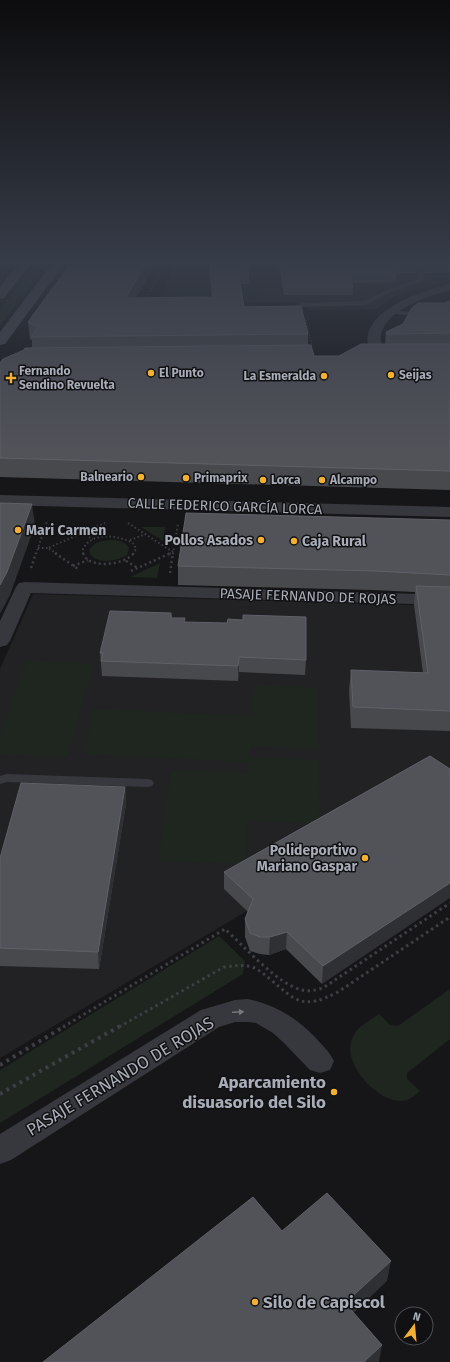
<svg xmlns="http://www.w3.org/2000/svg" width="450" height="1362" viewBox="0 0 450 1362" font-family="'Fira Sans',sans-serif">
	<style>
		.built { fill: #222225 }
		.green { fill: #1e261f }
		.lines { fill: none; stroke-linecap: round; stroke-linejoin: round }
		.path-far4 { stroke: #3d3f44; stroke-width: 1.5; stroke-dasharray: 1 2; stroke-linecap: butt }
		.path-far3 { stroke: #3d3f44; stroke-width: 2; stroke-dasharray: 1.5 2.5; stroke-linecap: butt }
		.path-far2 { stroke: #3d3f44; stroke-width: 2.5; stroke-dasharray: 2 3; stroke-linecap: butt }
		.path-far1 { stroke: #3d3f44; stroke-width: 3; stroke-dasharray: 2.5 3.5; stroke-linecap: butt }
		.path { stroke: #3d3f44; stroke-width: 4; stroke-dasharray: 3 4.5; stroke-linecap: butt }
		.lane { fill: #37383d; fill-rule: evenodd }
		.street { fill: #37383d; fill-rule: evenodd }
		.secondary { fill: #45474d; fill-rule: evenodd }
		.wall { fill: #47494d }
		.shaded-wall { fill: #2f3033 }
		.building { fill: #525359; stroke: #5f6168 }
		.oneway { fill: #757881 }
		.poi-dot { fill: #f2b134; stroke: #111113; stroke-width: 1.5 }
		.labels { text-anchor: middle; stroke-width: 3; stroke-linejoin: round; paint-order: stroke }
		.far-poi-label { font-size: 12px; font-weight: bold; fill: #a8adb8; stroke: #111113; text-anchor: start }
		.street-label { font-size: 14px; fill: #a8adb8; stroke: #111113 }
		.poi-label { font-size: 14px; font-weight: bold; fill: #a8adb8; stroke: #111113; text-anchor: start }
		.near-street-label { font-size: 17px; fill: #a8adb8; stroke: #111113 }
		.near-poi-label { font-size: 17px; font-weight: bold; fill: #a8adb8; stroke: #111113; text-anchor: end }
	</style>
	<rect width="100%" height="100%" fill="#161618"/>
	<g class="built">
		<path d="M176,260H450V280L399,294L376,309L310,310L292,302L159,304Z"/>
		<path d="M33,594L450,606V788L225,889L247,911L0,1058V669Z"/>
	</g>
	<g class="green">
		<path d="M425,273H450V280L399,294L376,309L320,310V307L373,306L388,295L432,281Z"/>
		<path d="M26,277H37L0,326V309Z"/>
		<path d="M357,284H397L373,294Z"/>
		<path d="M255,285L258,302L163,304L166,286Z"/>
		<path d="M141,527H165L163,541Z"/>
		<path d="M110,540C118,540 125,541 129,548L127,555C118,561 94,566 89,551C93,542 101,541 110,540Z"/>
		<path d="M160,563L157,578L130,577Z"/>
		<path d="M27,661L94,664L67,757L0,754V734Z"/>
		<path d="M255,685L318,688V749L251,746L249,758L319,760L320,823L247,821L246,864L158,861L171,770L249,773V762L83,754L94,709L253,716Z"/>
		<path d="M219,936L245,961L243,974L0,1123V1070Z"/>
		<path d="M450,989V1039L407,1073V1079L420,1091C416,1094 412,1098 407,1100C382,1108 341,1064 352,1039C356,1027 369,1021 379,1014L390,1025L398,1026Z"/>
	</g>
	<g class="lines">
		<g class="path-far4">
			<path d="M146,300L165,260"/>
			<path d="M240,306L279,307"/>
			<path d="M306,320L312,345"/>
		</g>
		<g class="path-far3">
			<path d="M128,523L173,552L169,554"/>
			<path d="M82,533L93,539"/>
			<path d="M130,540L146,534"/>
			<path d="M38,548H48"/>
			<path d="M36,554L47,521"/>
			<path d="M57,554L48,548L105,523"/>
			<path d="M83,554V549C92,531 120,535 134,544L136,549L133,554"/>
			<path d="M173,554L178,524"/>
		</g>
		<g class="path-far2">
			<path d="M55,553L78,569"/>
			<path d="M83,553C88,570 125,565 134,553"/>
			<path d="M126,561L138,568"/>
			<path d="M73,566L88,560"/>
			<path d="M31,568L36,553"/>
			<path d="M131,571L171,553"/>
			<path d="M170,573L173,553"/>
		</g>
		<g class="path-far1">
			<path d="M63,1027L225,929C244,946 277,984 302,990C309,992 316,990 323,988L450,903"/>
			<path d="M119,1027L224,967C234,966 242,964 252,967C258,969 264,974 270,979C297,1002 303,1010 338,992L450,917"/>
		</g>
		<g class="path">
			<path d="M0,1065L65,1026"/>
			<path d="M0,1094L120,1026"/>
		</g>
		<g class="lane">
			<path d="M411,260H417L425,280L389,293L366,305L302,307L299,305L302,303L365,301L385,291L420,278Z"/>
			<path d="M390,310L422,313L425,315L422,317L388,313V311Z"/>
			<path d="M7,774L148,779L152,780L154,783L152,786L148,787L7,782L0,784V776Z"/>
		</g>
		<g class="street">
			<path d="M450,284V290C428,296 387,309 381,334C380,341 383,349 385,355L384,358H374C345,315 422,291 450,284Z"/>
			<path d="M0,495L450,507V517L0,505Z"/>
			<path d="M25,582L450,595V605L31,593L10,641L7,645L0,647V621L16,587L19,583Z"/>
			<path d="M248,999C276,1005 295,1017 315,1037C322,1045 329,1051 334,1061L330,1070L320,1073L310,1070L283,1042L273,1033L256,1023L248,1022H235L219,1027L11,1160L0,1164V1134L201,1010L235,1000Z"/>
		</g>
		<g class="secondary">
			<path d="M22,260H34L4,298L0,299V287Z"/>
			<path d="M55,260H67L5,344L0,345V332Z"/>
		</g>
	</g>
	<g class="wall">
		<path d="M157,260L136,298L212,297L208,260H247L249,268V284H240L244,307L308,334V345L314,356H339L385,344L386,332L450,301V490L0,477V363L32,348V340L30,339L28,322Z"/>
		<path d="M280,260L416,265V273H399L398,275H396V282L352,283L353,287V295H284L279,268Z"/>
		<path d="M418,260H450V273H424Z"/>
		<path d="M450,520V731L351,728L349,690L351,670L423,673L414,605L415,592L373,590L178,585V566Z"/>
		<path d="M171,613L172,618L306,660L305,675L239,672L238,681L102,676L100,653Z"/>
		<path d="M430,756L322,984L286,949L269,955L260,954L250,951L245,937V919L248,912L224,889V872Z"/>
		<path d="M125,787L126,804L99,969L0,966V858Z"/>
	</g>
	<g class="shaded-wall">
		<path d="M0,260H5L0,266Z"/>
		<path d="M148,260H157L127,314L126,298Z"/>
		<path d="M32,504L35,525L10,595L0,614V585Z"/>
		<path d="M239,657V672L238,681V666Z"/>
		<path d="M125,787L126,804L99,969L98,952Z"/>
		<path d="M450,883V898L322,984L323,966Z"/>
		<path d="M287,932L286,949L269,955L270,937Z"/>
		<path d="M391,1261L387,1281L343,1323L345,1303Z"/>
		<path d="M382,1345L379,1362H364Z"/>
	</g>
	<g class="building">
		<path d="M73,260H148L126,298L213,297L209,260H247L249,268L238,269L244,307L301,306L308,334L31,337L38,327L28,322Z"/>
		<path d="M280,260H414L416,265H398L399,268H393L396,275H349L353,287H284Z"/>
		<path d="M422,260H450V265H424Z"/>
		<path d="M450,301V333L387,334L386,332L403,324L412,308L418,303H444Z"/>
		<path d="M361,344H450V471L0,458V363L3,359L24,350L25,348L311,345L314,356H339Z"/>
		<path d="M0,503L32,504L7,572L0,585Z"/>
		<path d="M186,513L450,520V575L375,571L178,566Z"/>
		<path d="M416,586L450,587V711L353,707L351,670L428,673Z"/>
		<path d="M110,611L171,613V618H185L184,622L227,623L228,619L243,620V615L306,617V660L239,657L238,666L101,661L103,653H100Z"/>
		<path d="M430,756L450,769V883L323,966L287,932L270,937H260L250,933L245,919L253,899L224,872Z"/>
		<path d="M21,783L125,787L98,952L0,948V858Z"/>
		<path d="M327,1193L391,1261L345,1303L382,1345L364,1362H43L253,1197L282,1231Z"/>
	</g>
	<defs><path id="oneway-solid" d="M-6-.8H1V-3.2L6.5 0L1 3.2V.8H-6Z"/></defs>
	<use class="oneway" href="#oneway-solid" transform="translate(238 1012) rotate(-3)"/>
	<linearGradient id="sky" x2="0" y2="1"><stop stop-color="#0c0c0d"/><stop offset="0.58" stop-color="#363c48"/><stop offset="1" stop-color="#363c48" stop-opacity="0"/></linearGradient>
	<rect width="450" height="451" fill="url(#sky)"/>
	<g class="poi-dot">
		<circle cx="151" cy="373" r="4"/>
		<circle cx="391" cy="375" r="4"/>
		<circle cx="324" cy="376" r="4"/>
		<path d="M9 372h4v4h4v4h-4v4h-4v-4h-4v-4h4z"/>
		<circle cx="141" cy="477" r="4"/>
		<circle cx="186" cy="478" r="4"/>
		<circle cx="263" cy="480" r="4"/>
		<circle cx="322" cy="480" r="4"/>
		<circle cx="18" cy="530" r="4"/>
		<circle cx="261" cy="540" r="4"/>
		<circle cx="294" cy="541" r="4"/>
		<circle cx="365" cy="858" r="4"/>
		<circle cx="334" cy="1092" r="4"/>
		<circle cx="255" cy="1302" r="4"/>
	</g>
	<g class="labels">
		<g class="far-poi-label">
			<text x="19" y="375">Fernando<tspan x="19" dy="14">Sendino Revuelta</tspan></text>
			<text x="159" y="377">El Punto</text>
			<text x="399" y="379">Seijas</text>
			<text x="316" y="380" text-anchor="end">La Esmeralda</text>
			<text x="133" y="481" text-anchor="end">Balneario</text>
			<text x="194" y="482">Primaprix</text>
			<text x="271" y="484">Lorca</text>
			<text x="330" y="484">Alcampo</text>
		</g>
		<g class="street-label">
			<text transform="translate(225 506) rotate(2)" y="5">CALLE FEDERICO GARCÍA LORCA</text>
			<text transform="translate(308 596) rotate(2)" y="5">PASAJE FERNANDO DE ROJAS</text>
		</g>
		<g class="poi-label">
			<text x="26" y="535">Mari Carmen</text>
			<text x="253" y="545" text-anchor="end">Pollos Asados</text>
			<text x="302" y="546">Caja Rural</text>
			<text x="357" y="855" text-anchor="end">Polideportivo<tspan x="357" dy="16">Mariano Gaspar</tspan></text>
		</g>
		<g class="near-street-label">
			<text transform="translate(120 1076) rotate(-31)" y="6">PASAJE FERNANDO DE ROJAS</text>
		</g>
		<g class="near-poi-label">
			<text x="326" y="1088">Aparcamiento<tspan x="326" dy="20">disuasorio del Silo</tspan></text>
			<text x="263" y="1308" text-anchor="start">Silo de Capiscol</text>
		</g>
	</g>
	<g transform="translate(414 1326) rotate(16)"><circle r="19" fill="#111113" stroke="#4d4f55"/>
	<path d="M0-3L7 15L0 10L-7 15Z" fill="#f2b134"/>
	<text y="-6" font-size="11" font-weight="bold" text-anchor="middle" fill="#a8adb8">N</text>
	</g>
</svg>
